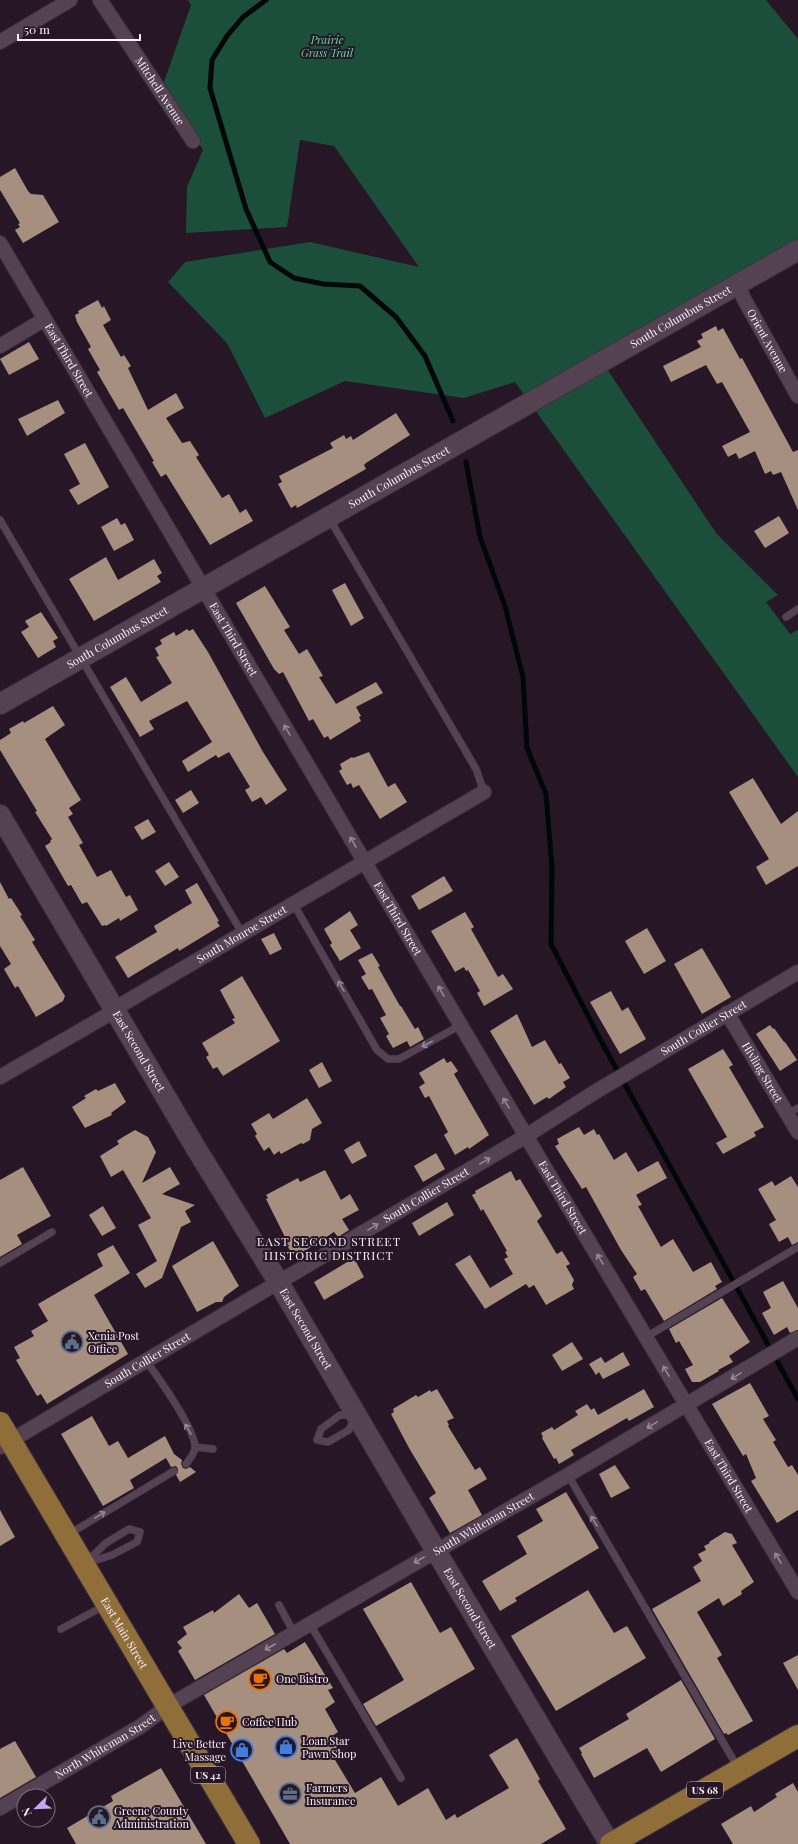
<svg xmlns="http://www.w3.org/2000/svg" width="798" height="1844" viewBox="0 0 798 1844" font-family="'Playfair Display',serif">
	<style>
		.green { fill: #1b4f3b }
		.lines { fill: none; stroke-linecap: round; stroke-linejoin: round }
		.stream { stroke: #000709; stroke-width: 5 }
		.building { fill: #a68f7f }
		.lane-casing { stroke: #3e323e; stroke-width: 8 }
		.street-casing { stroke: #3e323e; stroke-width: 16 }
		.secondary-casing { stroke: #3e323e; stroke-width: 22 }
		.primary-casing { stroke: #3e323e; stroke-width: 24 }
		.lane { stroke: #544253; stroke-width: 7 }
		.street { stroke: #544253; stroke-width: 14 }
		.secondary { stroke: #544253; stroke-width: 20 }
		.primary { stroke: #8f6e3a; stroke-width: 22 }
		.oneway { stroke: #978896 }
		.labels { text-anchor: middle; stroke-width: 4; stroke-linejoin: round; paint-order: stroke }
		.shield { fill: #271726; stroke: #bbafbb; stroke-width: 1 }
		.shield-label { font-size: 10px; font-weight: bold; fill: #fbf0fb }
		.park-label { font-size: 11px; font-style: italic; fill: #5ddfac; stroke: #271726 }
		.street-label { font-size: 11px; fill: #fbf0fb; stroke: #271726 }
		.poi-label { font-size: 11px; fill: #fbf0fb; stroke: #271726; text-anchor: start }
		.neighbourhood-label { font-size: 12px; letter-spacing: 1px; fill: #fbf0fb; stroke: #271726 }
	</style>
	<rect width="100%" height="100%" fill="#271726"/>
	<path class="green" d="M188,0H766L798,39V240L597,354L716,533L778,595L766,602L790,634L798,630V777L515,382L464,398L345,381L265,418L227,343L168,282L185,262L310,242L419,267L334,146L300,140L287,227L186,233L187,187L203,150L164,82L191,5Z"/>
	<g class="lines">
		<g class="stream">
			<path d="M266,0L243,17L227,36L212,60L210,88L246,209L270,262L294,278L323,284L360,286L396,317L425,356L453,421"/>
			<path d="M466,462L480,537L505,606L523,677L527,748L546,794L552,868L551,944L600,1039L798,1399"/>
		</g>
	</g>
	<g class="building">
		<path d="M15,168L28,191L31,194L43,195L59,222L23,243L15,230L20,227L18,224L20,223L0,190V177Z"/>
		<path d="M98,300L102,308L104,306L111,320L103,325L121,357L124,355L131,366L128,368L148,410L176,393L184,408L166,418L182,443L190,441L199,455L196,457L222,498L229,494L240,513L246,509L253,521L210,545L166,474L161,477L152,462L154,461L123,408L119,410L97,372L100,370L88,349L91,347L77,322L75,315L79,313L78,311Z"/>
		<path d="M716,326L718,331L723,328L740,359L742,358L793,452L798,450V510L781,472L773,475L771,471L765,474L755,451L739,459L736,453L728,457L722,446L750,432L722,382L717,384L706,365L671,382L663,366L701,347L697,341L703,338L701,334Z"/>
		<path d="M29,342L39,359L9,375L0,359Z"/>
		<path d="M58,400L65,413L27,436L18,419Z"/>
		<path d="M396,413L410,435L366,463L364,465L366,469L297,508L296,505L291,508L278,484L282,482L279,476L333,448L330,443L344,435L346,439L351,436L353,440Z"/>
		<path d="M85,443L109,487L78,505L69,490L80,484L64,454Z"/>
		<path d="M779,516L789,533L765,548L754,531Z"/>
		<path d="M117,518L121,525L125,523L134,540L114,551L101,527Z"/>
		<path d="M106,557L118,580L154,559L162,573L157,576L161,582L94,621L69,579Z"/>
		<path d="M345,583L364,618L351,626L332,590Z"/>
		<path d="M265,586L290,627L284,630L299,654L307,649L323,676L319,677L336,704L376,682L383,693L356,707L361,716L359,717L361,721L330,740L328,736L324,738L313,719L309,721L283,672L279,674L274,669L236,603Z"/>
		<path d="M41,612L58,638L53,641L56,647L38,658L21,632L29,627L25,621Z"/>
		<path d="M187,629L189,631L193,629L208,652L263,752L287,790L266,805L261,797L252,802L245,790L250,787L229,752L218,758L216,755L188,772L182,761L212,742L187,701L149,721L154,729L140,737L110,687L126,677L141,702L172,683L156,657L159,656L155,648L162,644L160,640L174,632L176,636Z"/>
		<path d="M53,706L65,725L45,739L81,800L69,808L73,814L68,817L83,843L79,845L97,877L111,870L126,897L130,895L138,910L120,921L119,918L106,926L105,925L102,926L87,902L82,904L71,885L68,886L45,846L51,842L50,841L52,839L35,812L37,811L0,750V740L11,733L9,729L23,721L24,723Z"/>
		<path d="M369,752L388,787L395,783L407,802L380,819L359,785L353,788L351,783L347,785L339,771L342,769L340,764L352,757L353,758Z"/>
		<path d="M753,778L781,824L798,811V866L766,885L756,867L769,859L729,792Z"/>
		<path d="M191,790L199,803L183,813L175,800Z"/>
		<path d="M148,819L156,832L142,840L134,827Z"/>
		<path d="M169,862L179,877L165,886L155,871Z"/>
		<path d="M444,876L453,891L419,910L411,896Z"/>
		<path d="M0,882L9,899L11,898L22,915L20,916L35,940L32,942L65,996L63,1001L36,1017L18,986L15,988L4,969L11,964L0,946Z"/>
		<path d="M197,883L219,921L217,922L220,926L179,951L178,948L128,978L115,957L157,932L154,926L192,903L185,890Z"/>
		<path d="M350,911L358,925L350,930L361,948L340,961L330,945L332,943L324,929Z"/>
		<path d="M465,912L474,927L471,929L498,977L503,974L513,989L484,1006L477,993L480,991L468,970L466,971L464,967L455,972L431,931Z"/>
		<path d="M647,928L666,961L644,974L625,941Z"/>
		<path d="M274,933L282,949L270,955L261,939Z"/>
		<path d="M702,948L731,997L702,1014L674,964Z"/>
		<path d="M372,953L380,966L378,967L400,1006H401L415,1029L418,1027L424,1039L410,1047L407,1041L393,1048L386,1036L389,1034L380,1018L386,1015L372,989L369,990L361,977L366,974L358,960Z"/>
		<path d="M242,976L280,1041L223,1076L217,1067L213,1069L206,1057L209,1055L202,1043L235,1023L232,1019L235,1018L220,990Z"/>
		<path d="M611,991L622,1011L628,1007L646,1039L620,1054L590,1002Z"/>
		<path d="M517,1014L532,1047L545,1040L559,1064L561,1063L570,1078L563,1082L566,1087L549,1099L547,1097L534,1105L490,1031Z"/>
		<path d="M770,1025L773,1029L774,1028L784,1042H785L797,1060L780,1071L756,1034Z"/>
		<path d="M723,1049L733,1065L729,1067L764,1127L754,1132L756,1136L723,1154L716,1143L727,1137L688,1069Z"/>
		<path d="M444,1058L447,1063L451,1061L458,1071L454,1074L489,1135L469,1149L468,1147L455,1155L444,1135L448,1132L429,1096L425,1098L419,1087L425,1083L419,1073Z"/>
		<path d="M322,1062L332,1081L319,1088L309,1070Z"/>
		<path d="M115,1083L126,1102L111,1113L112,1115L85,1128L72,1107L86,1098L84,1096L96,1089L98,1091Z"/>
		<path d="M307,1098L322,1123L312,1129L310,1140L303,1144L301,1143L281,1154L279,1151L274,1155L269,1147L264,1151L255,1136L257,1134L251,1124L269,1113L273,1119Z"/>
		<path d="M579,1127L584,1135L594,1129L597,1135L599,1134L614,1160L626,1152L638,1172L658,1161L667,1178L636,1195L642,1205L638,1206L661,1247L673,1239L693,1272L711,1262L722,1282L715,1286L717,1289L664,1321L645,1289L641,1291L633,1277L637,1274L621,1250L586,1187L582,1189L555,1146L559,1144L557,1139Z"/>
		<path d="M135,1130L148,1137L156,1152L142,1183L170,1167L180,1184L162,1194L195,1205L185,1211L191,1222L181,1227L162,1278L145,1288L136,1274L157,1261L138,1225L151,1218L123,1170L111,1177L100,1156L119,1144L117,1141L123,1137Z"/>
		<path d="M359,1141L367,1156L352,1164L344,1150Z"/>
		<path d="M436,1153L445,1169L423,1182L414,1166Z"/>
		<path d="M23,1167L51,1216L17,1235L22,1244L0,1257V1180Z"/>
		<path d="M325,1170L341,1200L350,1194L359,1210L342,1219L349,1230L338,1237L334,1232L297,1256L296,1254L293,1255L284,1241L286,1239L266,1199L268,1198L266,1195L298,1178L300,1182Z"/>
		<path d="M511,1171L516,1181L520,1179L542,1216L537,1221L556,1253L557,1254L562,1251L570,1264L566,1266L574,1280L572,1285L574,1289L546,1305L534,1285L529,1288L526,1284L485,1309L455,1264L470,1255L490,1288L513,1274L504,1259L508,1257L505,1252L507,1251L483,1209L481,1211L472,1195L476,1193L475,1191Z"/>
		<path d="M791,1176L798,1187V1242L792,1245L788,1237L779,1242L769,1224L776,1220L758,1189L772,1181L775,1186Z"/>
		<path d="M447,1202L454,1215L419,1236L412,1223Z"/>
		<path d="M103,1206L116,1228L102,1236L89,1215Z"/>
		<path d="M213,1241L239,1286L224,1297L222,1302H216L197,1312L172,1266Z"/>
		<path d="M113,1245L130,1273L94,1295L128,1354L47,1404L41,1394L37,1396L16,1360L20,1358L14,1347L34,1336L31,1331L48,1321L38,1304L103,1266L97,1254Z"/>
		<path d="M354,1258L364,1277L324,1300L314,1282Z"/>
		<path d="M783,1281L798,1308V1330L790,1333L787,1327L774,1335L762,1313L771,1308L763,1292Z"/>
		<path d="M722,1298L750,1342L729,1356L733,1362L718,1370L719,1371L700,1382H692L685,1369L693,1365L679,1341L676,1343L669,1329Z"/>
		<path d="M572,1342L583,1359L562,1371L552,1355Z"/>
		<path d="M623,1352L630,1365L603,1379L599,1372L596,1375L589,1364L601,1357L605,1363Z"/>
		<path d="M750,1383L769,1416L763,1419L776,1440L773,1442L788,1467L792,1465L798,1475V1510L777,1523L751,1481L756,1478L746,1454L743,1456L712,1404Z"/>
		<path d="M437,1389L454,1418L447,1421L449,1425L448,1426L475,1470L480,1467L487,1479L468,1490L482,1515L450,1533L429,1498L436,1493L409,1448L391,1414L394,1412L393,1409L416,1395L418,1397L430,1390L431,1392Z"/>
		<path d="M644,1389L654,1407L629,1421L627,1418L571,1450L574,1455L559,1464L556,1458L554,1459L542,1438L543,1437L541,1433L552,1427L554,1430L578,1415L575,1411L587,1404L591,1410L594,1408L598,1415Z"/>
		<path d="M92,1416L109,1446L118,1441L128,1458L165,1436L174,1454L182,1460L181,1464L183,1468L186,1469L190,1467L196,1472L180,1482L176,1475L178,1469L176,1466L171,1467L166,1458L130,1480L134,1488L103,1506L61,1434Z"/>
		<path d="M615,1465L630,1488L611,1498L599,1474Z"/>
		<path d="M566,1492L599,1548L515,1598L517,1601L500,1611L482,1581L527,1554L517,1536L543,1521L536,1509Z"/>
		<path d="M0,1510L15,1537L0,1546Z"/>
		<path d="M725,1532L732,1534L737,1543L732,1545L754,1582L741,1591L742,1594L723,1606L719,1598L697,1612L722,1655L717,1658L753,1721L728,1735L726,1733L724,1734L652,1609L701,1581L693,1567L702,1561L698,1554L706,1550L704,1546L710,1543L709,1542Z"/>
		<path d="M411,1582L440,1633L451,1627L475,1669L376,1726L363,1704L404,1680L363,1609Z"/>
		<path d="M588,1590L614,1633L627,1626L646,1658L556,1711L511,1636Z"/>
		<path d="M239,1594L249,1608L257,1603L275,1634L195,1680L178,1651L182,1648L177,1642L187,1634L183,1627L213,1610L214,1613Z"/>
		<path d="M305,1642L333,1688L328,1690L335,1702L325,1709L338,1732L332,1736L340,1750L332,1755L355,1793L381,1777L398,1806L428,1788L446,1820L455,1814L457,1818L509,1788L489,1755L517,1738L540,1779L538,1781L566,1829L541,1844H290L204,1695L284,1649L287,1653Z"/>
		<path d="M798,1655V1690L783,1663Z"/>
		<path d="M681,1680L715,1739L661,1772L647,1748L594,1778L581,1754L582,1753L579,1748L629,1719L626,1714Z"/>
		<path d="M15,1741L36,1777L0,1798V1749Z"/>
		<path d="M161,1768L206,1844H76L67,1828L113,1801L111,1796Z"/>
		<path d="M793,1783L798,1792V1844H733L721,1824L751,1806L754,1812L777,1797L775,1794Z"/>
	</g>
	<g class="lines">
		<g class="lane-casing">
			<g id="lane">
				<path d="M329,518L476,769L484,792"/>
				<path d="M0,520L242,933"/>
				<path d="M786,617L798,609"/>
				<path d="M293,903L377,1050L388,1059H399L461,1025"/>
				<path d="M787,1114L798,1108"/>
				<path d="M0,1263L52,1232"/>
				<path d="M646,1337L798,1247"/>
				<path d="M146,1361C158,1377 196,1430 195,1448C194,1454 190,1459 186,1464"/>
				<path d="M340,1415H356L349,1430L328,1442L317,1440L321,1429Z"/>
				<path d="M195,1447L213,1449"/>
				<path d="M568,1475L738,1768"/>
				<path d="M129,1529L140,1532L137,1542L112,1555L84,1564L106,1543Z"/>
				<path d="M69,1534L174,1471"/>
				<path d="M279,1605L294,1633"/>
				<path d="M310,1624L401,1778"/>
				<path d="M61,1629L104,1606"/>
			</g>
		</g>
		<g class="street-casing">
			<g id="street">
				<path id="s1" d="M100,0L193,141"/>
				<path d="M0,42L70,0"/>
				<path id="s2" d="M0,243L526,1136L798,1592"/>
				<path id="s3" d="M738,284L744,299L798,396"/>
				<path d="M0,346L45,319"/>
				<path id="s4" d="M727,1013L798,1132"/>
				<path id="s5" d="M0,1077L111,1013L114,1009L484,792"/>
				<path id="s6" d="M0,1447L526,1136L595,1092L798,972"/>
				<path id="s7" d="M0,1808L141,1726L168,1706L568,1475L798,1338"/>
			</g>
		</g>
		<g class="secondary-casing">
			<g id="secondary">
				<path id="s8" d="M0,704L798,250"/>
				<path id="s9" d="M0,815L197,1150L279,1283L436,1551L610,1844"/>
			</g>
		</g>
		<g class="primary-casing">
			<g id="primary">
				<path id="s10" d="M0,1423L249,1844"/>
				<path d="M611,1844L798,1736"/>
			</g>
		</g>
		<use href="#lane" class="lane"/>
		<use href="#street" class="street"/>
		<use href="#secondary" class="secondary"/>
		<use href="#primary" class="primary"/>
	</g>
	<defs><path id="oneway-shaft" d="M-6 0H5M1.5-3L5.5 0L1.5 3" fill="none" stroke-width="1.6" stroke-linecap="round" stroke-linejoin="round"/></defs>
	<g class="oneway">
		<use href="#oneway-shaft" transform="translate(287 730) rotate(-120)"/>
		<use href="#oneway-shaft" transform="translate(353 842) rotate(-120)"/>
		<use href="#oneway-shaft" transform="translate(341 986) rotate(-120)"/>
		<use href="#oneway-shaft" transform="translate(441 991) rotate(-120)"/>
		<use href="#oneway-shaft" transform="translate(427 1044) rotate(152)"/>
		<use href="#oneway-shaft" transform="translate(506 1103) rotate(-121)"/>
		<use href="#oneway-shaft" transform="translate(485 1161) rotate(-31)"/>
		<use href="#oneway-shaft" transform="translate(373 1227) rotate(-31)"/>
		<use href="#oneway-shaft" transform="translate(600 1259) rotate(-121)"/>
		<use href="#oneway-shaft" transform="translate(666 1371) rotate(-121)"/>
		<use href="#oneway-shaft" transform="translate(736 1376) rotate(149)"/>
		<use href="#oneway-shaft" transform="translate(652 1425) rotate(149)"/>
		<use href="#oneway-shaft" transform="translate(188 1429) rotate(-120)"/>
		<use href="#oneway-shaft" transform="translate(100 1515) rotate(-31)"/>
		<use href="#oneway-shaft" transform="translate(594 1521) rotate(-120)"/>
		<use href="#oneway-shaft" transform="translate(778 1558) rotate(-121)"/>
		<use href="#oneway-shaft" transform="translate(419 1560) rotate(150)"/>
		<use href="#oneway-shaft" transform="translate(270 1647) rotate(150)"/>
	</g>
	<defs>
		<g id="civic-ring" transform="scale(1.15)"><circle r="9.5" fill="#271726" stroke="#5c6f8a" stroke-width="1.5"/><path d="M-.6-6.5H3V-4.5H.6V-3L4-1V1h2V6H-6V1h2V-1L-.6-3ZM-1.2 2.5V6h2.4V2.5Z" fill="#5c6f8a"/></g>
		<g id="cafe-ring" transform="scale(1.15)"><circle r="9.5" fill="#271726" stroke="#e8710a" stroke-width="1.5"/><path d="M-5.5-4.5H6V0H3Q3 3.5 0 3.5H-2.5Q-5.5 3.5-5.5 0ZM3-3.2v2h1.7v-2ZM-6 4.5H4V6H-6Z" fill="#e8710a"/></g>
		<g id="shop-ring" transform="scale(1.15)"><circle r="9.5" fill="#271726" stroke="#3f7fe0" stroke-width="1.5"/><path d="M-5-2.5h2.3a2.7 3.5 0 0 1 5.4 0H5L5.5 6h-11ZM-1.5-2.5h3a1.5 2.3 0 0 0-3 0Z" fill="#3f7fe0"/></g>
		<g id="office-ring" transform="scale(1.15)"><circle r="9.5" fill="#271726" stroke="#5c6f8a" stroke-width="1.5"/><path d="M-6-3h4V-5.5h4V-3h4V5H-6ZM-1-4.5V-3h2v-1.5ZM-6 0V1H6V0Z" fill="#5c6f8a"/></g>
	</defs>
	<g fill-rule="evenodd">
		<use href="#civic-ring" x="72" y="1342"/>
		<use href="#cafe-ring" x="260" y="1679"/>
		<use href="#cafe-ring" x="227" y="1722"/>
		<use href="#shop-ring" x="286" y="1747"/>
		<use href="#shop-ring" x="242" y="1750"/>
		<use href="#office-ring" x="290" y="1794"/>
		<use href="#civic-ring" x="99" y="1817"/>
	</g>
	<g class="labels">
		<g class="shield">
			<rect x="191" y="1767" width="34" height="16" rx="3"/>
			<rect x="687" y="1782" width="36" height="16" rx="3"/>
		</g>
		<g class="shield-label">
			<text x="208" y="1779">US 42</text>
			<text x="705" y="1794">US 68</text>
		</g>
		<g class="park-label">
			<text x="327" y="44">Prairie<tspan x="327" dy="13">Grass Trail</tspan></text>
		</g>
		<g class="street-label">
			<text dy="4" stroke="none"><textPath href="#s1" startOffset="109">Mitchell Avenue</textPath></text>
			<text dy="4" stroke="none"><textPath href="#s8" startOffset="783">South Columbus Street</textPath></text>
			<text dy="4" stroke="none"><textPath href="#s3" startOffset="64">Orient Avenue</textPath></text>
			<text dy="4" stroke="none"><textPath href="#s2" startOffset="136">East Third Street</textPath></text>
			<text dy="4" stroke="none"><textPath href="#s8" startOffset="459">South Columbus Street</textPath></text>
			<text dy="4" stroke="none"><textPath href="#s8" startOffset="135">South Columbus Street</textPath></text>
			<text dy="4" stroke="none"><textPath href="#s2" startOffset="460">East Third Street</textPath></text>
			<text dy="4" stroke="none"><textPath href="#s2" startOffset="784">East Third Street</textPath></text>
			<text dy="4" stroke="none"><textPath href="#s5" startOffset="281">South Monroe Street</textPath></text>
			<text dy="4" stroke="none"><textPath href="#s6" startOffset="819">South Collier Street</textPath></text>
			<text dy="4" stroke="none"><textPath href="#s9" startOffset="274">East Second Street</textPath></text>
			<text dy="4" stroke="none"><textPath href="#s4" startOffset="69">Hivling Street</textPath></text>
			<text dy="4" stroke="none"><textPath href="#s6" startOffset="495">South Collier Street</textPath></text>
			<text dy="4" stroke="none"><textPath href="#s2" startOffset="1108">East Third Street</textPath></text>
			<text dy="4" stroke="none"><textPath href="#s9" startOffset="598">East Second Street</textPath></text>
			<text dy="4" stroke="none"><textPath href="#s6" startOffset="171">South Collier Street</textPath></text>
			<text dy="4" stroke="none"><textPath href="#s2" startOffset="1432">East Third Street</textPath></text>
			<text dy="4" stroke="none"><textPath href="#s7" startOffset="561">South Whiteman Street</textPath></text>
			<text dy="4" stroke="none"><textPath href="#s9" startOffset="922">East Second Street</textPath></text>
			<text dy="4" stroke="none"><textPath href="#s10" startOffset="244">East Main Street</textPath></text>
			<text dy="4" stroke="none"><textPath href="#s7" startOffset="122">North Whiteman Street</textPath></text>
		</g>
		<g class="poi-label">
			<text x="88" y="1340">Xenia Post<tspan x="88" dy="13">Office</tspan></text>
			<text x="276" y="1683">One Bistro</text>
			<text x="242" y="1726">Coffee Hub</text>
			<text x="302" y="1745">Loan Star<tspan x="302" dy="13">Pawn Shop</tspan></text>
			<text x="226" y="1748" text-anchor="end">Live Better<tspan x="226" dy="13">Massage</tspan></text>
			<text x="306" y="1792">Farmers<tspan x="306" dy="13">Insurance</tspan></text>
			<text x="114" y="1815">Greene County<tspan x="114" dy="13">Administration</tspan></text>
		</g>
		<g class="neighbourhood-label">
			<text x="329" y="1246">EAST SECOND STREET<tspan x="329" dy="14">HISTORIC DISTRICT</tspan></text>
		</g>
	</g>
	<g transform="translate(36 1808) rotate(247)"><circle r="19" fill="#271726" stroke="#7c6e7b"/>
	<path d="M0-3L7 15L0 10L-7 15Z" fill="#c6a6f0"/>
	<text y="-6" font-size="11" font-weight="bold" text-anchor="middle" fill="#fbf0fb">N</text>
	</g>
	<path d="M18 34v6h122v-6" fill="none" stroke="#fbf0fb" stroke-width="2"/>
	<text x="24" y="34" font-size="12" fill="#fbf0fb" stroke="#271726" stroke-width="3" paint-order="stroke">50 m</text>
</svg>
